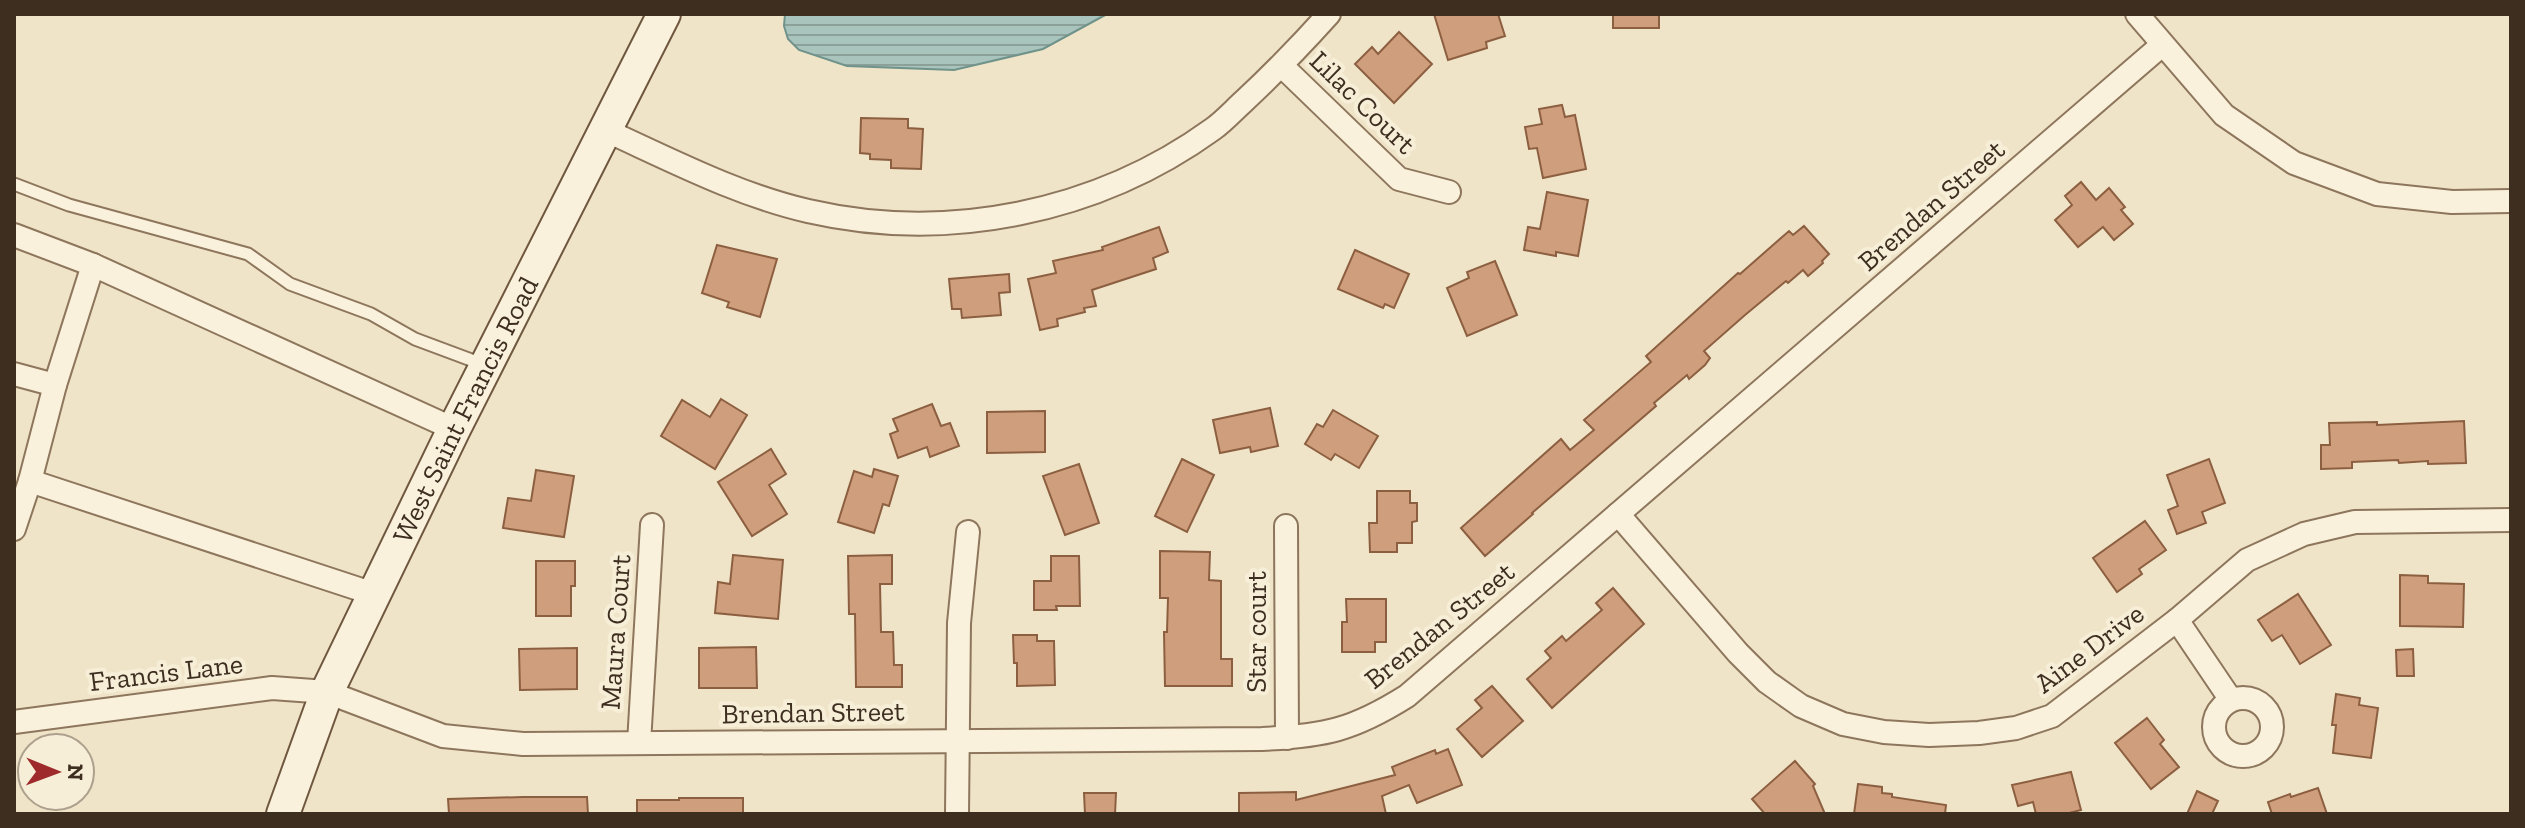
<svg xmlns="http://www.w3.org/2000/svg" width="2525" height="828" viewBox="0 0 2525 828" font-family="'Zilla Slab',serif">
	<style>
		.water { fill: url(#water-rules); stroke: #6f938a; stroke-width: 2 }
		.building { fill: #cf9f7d; stroke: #8d5f41; stroke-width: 2 }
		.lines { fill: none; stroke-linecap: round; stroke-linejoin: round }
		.lane-casing { stroke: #8d765c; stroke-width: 15 }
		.street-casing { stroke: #8d765c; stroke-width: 26 }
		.secondary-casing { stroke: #6f573f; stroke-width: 36 }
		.lane { stroke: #faf1dc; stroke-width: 11 }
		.street { stroke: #faf1dc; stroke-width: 22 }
		.secondary { stroke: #faf1dc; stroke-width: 32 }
		.labels { text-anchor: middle; stroke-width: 8; stroke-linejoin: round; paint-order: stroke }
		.street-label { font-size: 28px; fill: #3d2e20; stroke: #f7eed8 }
	</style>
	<defs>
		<pattern id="water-rules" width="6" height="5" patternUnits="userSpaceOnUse" patternTransform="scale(2)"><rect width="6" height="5" fill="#a9c4bc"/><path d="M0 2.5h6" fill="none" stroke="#8ba098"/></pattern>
	</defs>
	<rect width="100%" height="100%" fill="#f0e4c8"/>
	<path class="water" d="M785,14H1107L1043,49L954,70L847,66L799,50L788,39L784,26Z"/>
	<g class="building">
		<path d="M1434,14H1498L1505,36L1486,42L1487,48L1448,60Z"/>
		<rect x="1613" y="14" width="46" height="14"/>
		<path d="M1399,32L1432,64L1394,103L1355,64L1372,47L1378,54Z"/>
		<path d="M1562,105L1565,117L1575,115L1586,169L1543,178L1537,148L1529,149L1525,127L1542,124L1539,109Z"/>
		<path d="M861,118L908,119V128L923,129L921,169L891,168V160L870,159V154L860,153Z"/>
		<path d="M2081,182L2096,200L2109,188L2125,207L2121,210L2133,224L2114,240L2103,227L2078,247L2055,220L2072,205L2065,196Z"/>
		<path d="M1547,192L1588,200L1578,256L1556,252V256L1524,250L1528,227L1540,229Z"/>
		<path d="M1804,226L1829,254L1822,261L1823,263L1808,276L1803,270L1788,283L1786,281L1745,315L1704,351L1710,358L1705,365L1689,379L1687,375L1654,403L1656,406L1532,513L1533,514L1485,556L1461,528L1561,439L1570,450L1594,430L1584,420L1651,362L1646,356L1738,273L1740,274L1789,231L1793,235Z"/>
		<path d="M1159,227L1168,252L1153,258L1156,269L1092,290L1096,306L1084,308L1085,312L1057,319L1058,326L1040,330L1028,279L1056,273L1053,261L1103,250L1102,247Z"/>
		<path d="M717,245L777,259L760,317L727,307L729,302L702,293Z"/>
		<path d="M1355,250L1409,274L1394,308L1385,304L1383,308L1338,289Z"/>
		<path d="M1495,261L1517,315L1467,336L1447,288L1469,278L1467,272Z"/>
		<path d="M1009,274L1010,292L999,293L1001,315L962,318L961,309H952L949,279Z"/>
		<path d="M721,399L747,415L715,469L661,436L682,400L710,417Z"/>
		<path d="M932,404L941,426L950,423L959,446L930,457L927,447L898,458L890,434L898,431L893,419Z"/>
		<path d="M1270,408L1278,446L1251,452L1250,447L1220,453L1213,420Z"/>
		<path d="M1333,410L1378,436L1359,468L1335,454L1331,460L1305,444L1317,424L1323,427Z"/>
		<path d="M1045,411V452L987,453V412Z"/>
		<path d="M2464,421L2466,463L2428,464V461L2399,463L2398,460L2352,462V468L2321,469V445H2330L2329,423L2377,422V425Z"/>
		<path d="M771,449L786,474L769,485L787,514L752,536L718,482Z"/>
		<path d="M1182,459L1214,475L1187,532L1155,516Z"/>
		<path d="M2209,459L2225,503L2202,512L2206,523L2177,534L2168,510L2178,506L2167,475Z"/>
		<path d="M1079,464L1099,523L1065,535L1043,476Z"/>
		<path d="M874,469L898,476L889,506L883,504L874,533L838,522L854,471L872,477Z"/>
		<path d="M536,470L574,476L564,537L503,528L508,498L531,501Z"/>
		<path d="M1377,491H1410V503H1417V521L1412,522V543H1397V552H1370L1369,523H1377Z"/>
		<path d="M2145,521L2166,550L2139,569L2142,574L2117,592L2093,558Z"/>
		<path d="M1160,551L1210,552L1209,580L1221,581V659H1232V686H1165L1164,632H1167L1168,598H1160Z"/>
		<path d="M733,555L783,560L778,619L715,613L718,582L730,584Z"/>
		<path d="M892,555V584H880L881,632H893L894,665H902V687H856L855,614H849L848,556Z"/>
		<path d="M1051,556H1079L1080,606H1056L1057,610H1034V581H1051Z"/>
		<path d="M536,561H575V586H571V616H536Z"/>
		<path d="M2400,575L2428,576V583L2464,584L2463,627L2400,626Z"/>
		<path d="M1613,588L1644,624L1552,708L1527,679L1551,658L1545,651L1562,636L1566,641L1602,610L1596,603Z"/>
		<path d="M2298,594L2331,645L2300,664L2282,635L2272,641L2258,620Z"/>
		<path d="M1346,599H1386V642H1375V652H1342V622H1347Z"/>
		<path d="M1013,635H1037V641H1054L1055,685L1017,686V663H1014Z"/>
		<path d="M756,647L757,688H699V648Z"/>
		<path d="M577,648V689L520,690L519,649Z"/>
		<path d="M2413,649L2414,676H2397L2396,650Z"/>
		<path d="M1492,686L1523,721L1482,757L1457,729L1482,708L1475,700Z"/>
		<path d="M2336,694L2360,698L2359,705L2378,708L2371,758L2333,753L2336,725H2332Z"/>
		<path d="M2147,718L2164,740L2160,744L2179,767L2151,789L2115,743Z"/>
		<path d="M1448,749L1462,785L1417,803L1409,785L1382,796L1386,814H1239V793L1296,792V800L1395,775L1392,767L1435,750L1436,754Z"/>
		<path d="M1795,761L1815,784L1813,786L1825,814H1765L1752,799Z"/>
		<path d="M2071,772L2081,810L2065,814H2036L2033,802L2018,806L2012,785Z"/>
		<path d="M1858,784L1882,787V793L1892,794V797L1946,805L1945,814H1854Z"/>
		<path d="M2318,788L2327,814H2272L2268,802L2290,794L2291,797Z"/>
		<path d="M2197,791L2218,801L2212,814H2187Z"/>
		<path d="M1084,793H1116L1115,814H1085Z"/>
		<path d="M523,797H587L588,814H449L448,799Z"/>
		<path d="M679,798H743V814H637V800H679Z"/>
	</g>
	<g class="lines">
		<g class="lane-casing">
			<path id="lane" d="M14,184L69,205L248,254L290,284L371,314L415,339L482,364"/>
		</g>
		<g class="street-casing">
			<g id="street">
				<path d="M2137,14L2224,115L2294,163L2377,194L2452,202L2511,201"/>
				<path d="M1282,66L1399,179L1449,192"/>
				<path d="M605,130C671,160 738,195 808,211C947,243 1097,213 1213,129C1224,121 1234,110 1244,101C1274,73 1302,44 1329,14"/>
				<path d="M14,235L93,265L454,429"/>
				<path d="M14,374L55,385"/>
				<path d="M30,481L374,594"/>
				<path d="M1618,514L1738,653L1767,682L1801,706L1843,724L1884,732L1929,735L1979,733L2016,728L2052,716L2177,620L2247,560L2304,534L2355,522L2511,520"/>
				<path d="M1286,526L1287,738"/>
				<path d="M14,529L30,481L55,385L93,265"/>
				<path d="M2177,620L2231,700"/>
				<circle cx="2243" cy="727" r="29"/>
				<path d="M14,722L272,688L327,692L443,736L523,744L1262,739C1325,736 1353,730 1407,696L2162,45"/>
				<path d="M639,743L652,525"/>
				<path d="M957,814L959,623L968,532"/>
			</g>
		</g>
		<g class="secondary-casing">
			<g id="secondary">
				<path id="s1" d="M283,814L327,692L454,429L664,14"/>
			</g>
		</g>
		<use href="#lane" class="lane"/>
		<use href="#street" class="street"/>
		<use href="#secondary" class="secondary"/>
	</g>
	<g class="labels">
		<g class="street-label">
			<text transform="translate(1363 102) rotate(44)" y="10">Lilac Court</text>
			<text transform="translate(1931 205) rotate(-41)" y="10">Brendan Street</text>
			<text dy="10" stroke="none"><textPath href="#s1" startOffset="444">West Saint Francis Road</textPath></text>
			<text transform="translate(1439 625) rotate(-39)" y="10">Brendan Street</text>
			<text transform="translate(615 632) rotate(-86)" y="10">Maura Court</text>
			<text transform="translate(1256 632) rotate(-90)" y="10">Star court</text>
			<text transform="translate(2089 648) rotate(-37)" y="10">Aine Drive</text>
			<text transform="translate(166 672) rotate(-7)" y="10">Francis Lane</text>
			<text transform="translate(813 712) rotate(-1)" y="10">Brendan Street</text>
		</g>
	</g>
	<rect width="2525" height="828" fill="none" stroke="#3d2e20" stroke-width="32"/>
	<g transform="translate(56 772) rotate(91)"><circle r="38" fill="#f7eed8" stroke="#ada18e" stroke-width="2"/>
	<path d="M0-6L14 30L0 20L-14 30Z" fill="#9e2a2b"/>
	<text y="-12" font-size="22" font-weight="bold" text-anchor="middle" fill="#3d2e20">N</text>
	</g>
</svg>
